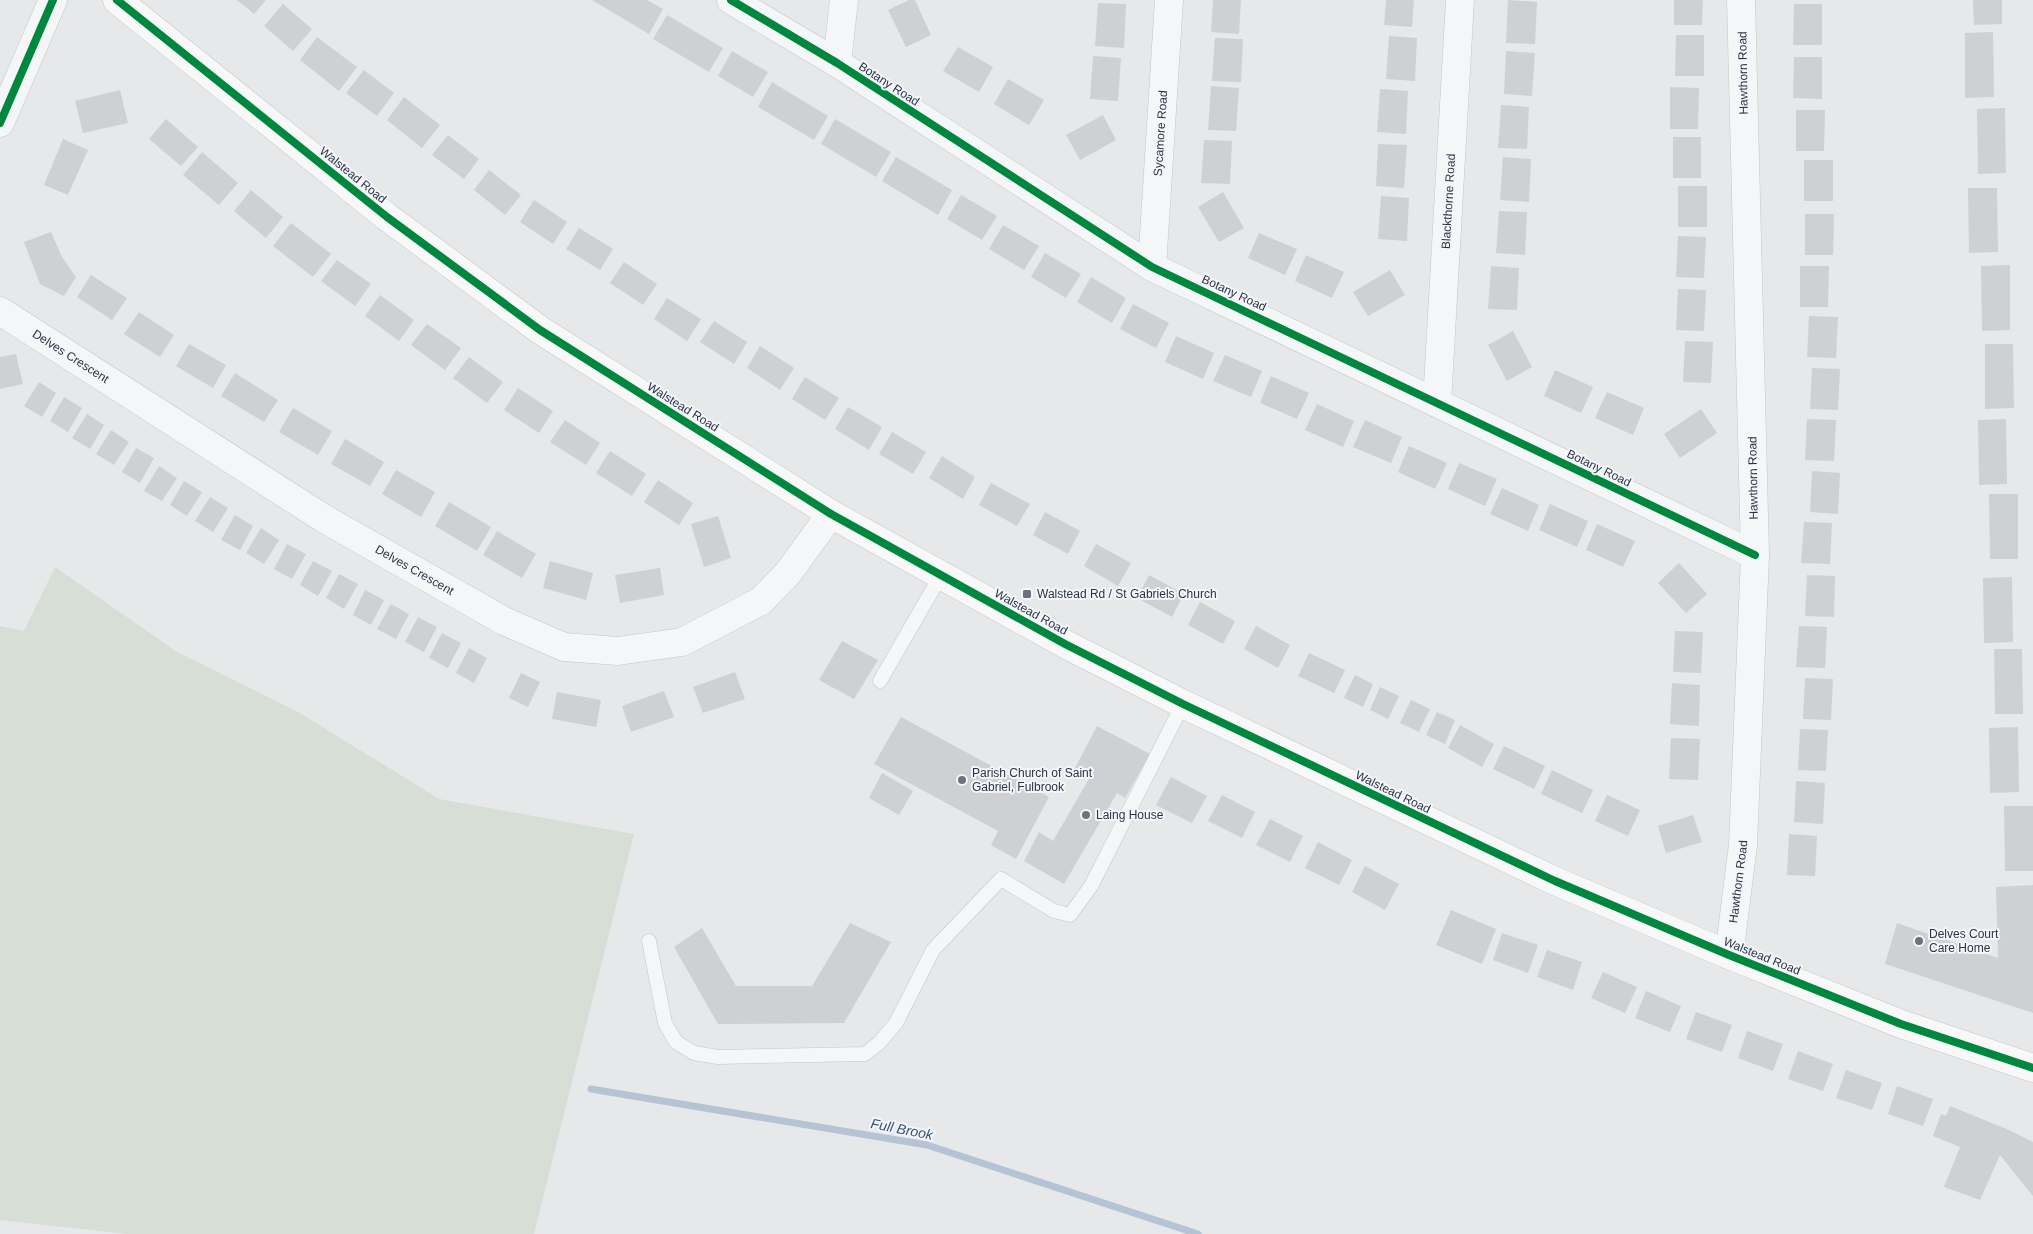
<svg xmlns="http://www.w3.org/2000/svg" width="2033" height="1234" viewBox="0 0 2033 1234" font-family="Helvetica,sans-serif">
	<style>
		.green { fill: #d6ded6 }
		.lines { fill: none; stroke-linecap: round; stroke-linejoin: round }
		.stream { stroke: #b4c4d5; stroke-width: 7 }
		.building { fill: #ced0d3 }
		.lane-casing { stroke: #c4c6c8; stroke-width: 15 }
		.street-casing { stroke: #c4c6c8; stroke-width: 29 }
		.secondary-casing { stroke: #c4c6c8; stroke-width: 29 }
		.lane { stroke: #f5f6f7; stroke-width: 14 }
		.street { stroke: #f5f6f7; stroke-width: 28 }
		.secondary { stroke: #f8f8f8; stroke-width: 28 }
		.cycleway-casing { stroke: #f4f6f9; stroke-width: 11 }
		.cycleway { stroke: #00873e; stroke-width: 8 }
		.poi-dot { fill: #6c737f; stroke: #f4f6f9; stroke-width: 2 }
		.labels { text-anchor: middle; stroke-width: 4; stroke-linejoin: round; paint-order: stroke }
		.street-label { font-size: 12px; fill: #2b3445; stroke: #f4f6f9 }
		.poi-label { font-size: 12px; fill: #2b3445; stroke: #f4f6f9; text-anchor: start }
		.water-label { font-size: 14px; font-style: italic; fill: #34527a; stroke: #f4f6f9 }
	</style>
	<rect width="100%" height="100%" fill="#e6e8ea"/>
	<path class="green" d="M55,567L177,652L300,713L439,799L634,834L534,1234H128L0,1220V626L24,631Z"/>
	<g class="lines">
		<path class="stream" d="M591,1089L927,1145L1198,1234"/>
	</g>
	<g class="building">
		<path d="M237,0H266L254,14Z"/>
		<path d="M592,0H647L663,9L649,34Z"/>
		<path d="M909,0H915L931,35L906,47L888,10Z"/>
		<path d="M1213,0H1241L1239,34L1211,32Z"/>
		<path d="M1386,0H1414L1412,27L1384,25Z"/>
		<path d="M1508,0L1537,2L1535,44L1506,43Z"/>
		<path d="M1674,0H1703L1702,25H1674Z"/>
		<path d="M1973,0H2002V24L1974,25Z"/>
		<path d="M1098,3L1126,4L1124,48L1095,46Z"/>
		<path d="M283,4L312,29L293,51L264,26Z"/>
		<path d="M1794,4H1822V45H1793Z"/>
		<path d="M667,15L723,48L709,72L653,39Z"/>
		<path d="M1993,32L1994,97L1965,98V33Z"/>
		<path d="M1676,35H1704V76H1675Z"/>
		<path d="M1389,36L1417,38L1415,81L1386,79Z"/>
		<path d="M317,37L357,67L339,91L300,60Z"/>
		<path d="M1215,38L1243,39L1241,82L1212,81Z"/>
		<path d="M958,47L993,67L979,92L943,71Z"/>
		<path d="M732,51L768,72L753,97L718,76Z"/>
		<path d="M1506,51L1535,53L1532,96L1504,94Z"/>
		<path d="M1093,56L1121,58L1118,101L1090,99Z"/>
		<path d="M1794,57H1822V99L1793,98Z"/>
		<path d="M364,70L394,93L377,116L346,93Z"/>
		<path d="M1008,79L1044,100L1029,125L994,104Z"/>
		<path d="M772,82L828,116L814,140L758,107Z"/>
		<path d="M1211,86L1239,88L1236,131L1208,130Z"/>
		<path d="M1670,87L1699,88L1698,129H1670Z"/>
		<path d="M1380,89L1408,91L1406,134L1377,132Z"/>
		<path d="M120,90L128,123L83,133L75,101Z"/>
		<path d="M404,97L440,125L422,148L387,120Z"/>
		<path d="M1501,105L1529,107L1527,149L1498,148Z"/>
		<path d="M2005,108L2006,173L1978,174L1977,109Z"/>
		<path d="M1796,110H1825L1824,151H1796Z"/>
		<path d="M1103,115L1116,140L1080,160L1066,135Z"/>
		<path d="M166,119L198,147L181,166L149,139Z"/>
		<path d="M835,119L891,152L876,177L821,144Z"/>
		<path d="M448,135L479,159L464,179L432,155Z"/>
		<rect x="1673" y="137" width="28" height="41"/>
		<path d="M63,139L88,150L68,195L44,185Z"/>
		<path d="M1204,140L1232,141L1230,184L1201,183Z"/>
		<path d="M1378,144L1407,145L1404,188L1376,186Z"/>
		<path d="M202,152L238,183L219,205L183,175Z"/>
		<path d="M896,157L952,190L938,215L882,181Z"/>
		<path d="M1503,157L1531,159L1529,202L1500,200Z"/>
		<rect x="1804" y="160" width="29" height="41"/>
		<path d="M489,170L521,195L505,215L474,190Z"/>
		<rect x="1678" y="186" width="29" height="41"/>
		<path d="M1968,188H1997L1998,252L1969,253Z"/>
		<path d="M251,190L283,217L266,238L234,211Z"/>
		<path d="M1223,192L1244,228L1219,242L1198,207Z"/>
		<path d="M961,195L997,216L982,240L947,219Z"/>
		<path d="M1381,196L1409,198L1407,241L1378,239Z"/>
		<path d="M534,200L567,222L553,244L520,222Z"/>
		<path d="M1499,211L1527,212L1525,255L1496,253Z"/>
		<path d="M1805,214H1834L1833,255H1805Z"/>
		<path d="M291,223L331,254L313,277L273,246Z"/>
		<path d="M1003,225L1039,246L1024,270L989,249Z"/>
		<path d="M579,228L613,249L600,270L566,249Z"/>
		<path d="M51,232L62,257L76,277L64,296L40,284L24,242Z"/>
		<path d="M1259,233L1297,249L1285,275L1248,258Z"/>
		<path d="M1678,236L1706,237L1704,278L1676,277Z"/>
		<path d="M1045,253L1081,274L1066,298L1031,277Z"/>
		<path d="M1306,255L1344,272L1332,298L1295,281Z"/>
		<path d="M337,260L371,284L355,306L321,281Z"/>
		<path d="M624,262L657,284L643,305L610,283Z"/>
		<path d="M2010,265V330L1982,331L1981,266Z"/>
		<path d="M1491,266L1519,268L1517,310L1488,309Z"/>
		<path d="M1800,266H1829L1828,307H1800Z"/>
		<path d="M1390,270L1405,295L1368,316L1353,292Z"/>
		<path d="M91,275L127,298L112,320L77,297Z"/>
		<path d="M1091,277L1126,298L1112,323L1077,302Z"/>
		<path d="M1678,289L1706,290L1704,331L1676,330Z"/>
		<path d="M380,295L414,320L399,341L365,316Z"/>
		<path d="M667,298L701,319L687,341L654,319Z"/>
		<path d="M1133,304L1169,323L1156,348L1120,329Z"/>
		<path d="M139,312L174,335L160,357L124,334Z"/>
		<path d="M1809,316L1838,317L1836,358L1807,357Z"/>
		<path d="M714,321L747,342L734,364L700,342Z"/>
		<path d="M427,324L461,348L445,370L411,345Z"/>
		<path d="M1513,331L1532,367L1507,381L1488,345Z"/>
		<path d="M1176,336L1214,353L1203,379L1165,362Z"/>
		<path d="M1685,341L1713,342L1711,383L1683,382Z"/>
		<path d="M189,344L226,365L213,388L176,366Z"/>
		<path d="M1985,344H2013L2014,408L1985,409Z"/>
		<path d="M760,346L794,368L780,390L747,368Z"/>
		<path d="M16,354L23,384L0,389V357Z"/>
		<path d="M1225,355L1262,371L1251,397L1213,381Z"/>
		<path d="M469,357L503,382L487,403L453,378Z"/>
		<path d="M1812,368L1840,369L1838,410L1810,409Z"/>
		<path d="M1555,370L1593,387L1581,413L1544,396Z"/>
		<path d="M235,373L278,400L264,422L221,396Z"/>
		<path d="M1271,376L1309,393L1297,419L1260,403Z"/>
		<path d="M805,377L839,398L825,420L792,399Z"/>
		<path d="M39,382L56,393L42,417L24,406Z"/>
		<path d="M518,388L553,411L539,433L504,410Z"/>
		<path d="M1607,392L1644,408L1633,435L1595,418Z"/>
		<path d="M64,397L82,408L68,432L50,421Z"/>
		<path d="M1317,404L1354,421L1343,447L1305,430Z"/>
		<path d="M848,407L882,427L869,450L835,429Z"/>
		<path d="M293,408L332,431L318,455L279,432Z"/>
		<path d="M1701,409L1717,433L1680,458L1664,434Z"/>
		<path d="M87,414L104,425L90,449L72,438Z"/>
		<path d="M1807,419L1836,420L1834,461L1805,460Z"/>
		<path d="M2006,419L2007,484L1979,485L1978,420Z"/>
		<path d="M565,420L600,443L586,465L550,442Z"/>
		<path d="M1365,420L1402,437L1391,463L1353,447Z"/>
		<path d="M111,430L129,442L114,465L96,454Z"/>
		<path d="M892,432L926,452L913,474L879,454Z"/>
		<path d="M345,439L384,462L370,486L331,464Z"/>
		<path d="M1409,446L1447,463L1435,489L1398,472Z"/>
		<path d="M136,448L154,458L140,483L122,472Z"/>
		<path d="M610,451L646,474L632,496L596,473Z"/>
		<path d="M942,456L975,477L963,499L929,478Z"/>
		<path d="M1459,463L1497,479L1485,506L1448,489Z"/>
		<path d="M159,466L177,478L162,501L144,491Z"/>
		<path d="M396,470L435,492L421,517L382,494Z"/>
		<path d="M1812,471L1840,473L1838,514L1810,512Z"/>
		<path d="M658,480L693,503L679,525L644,502Z"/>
		<path d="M184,481L202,492L187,516L170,505Z"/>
		<path d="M991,483L1030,504L1017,526L979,505Z"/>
		<path d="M1502,488L1539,505L1528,531L1490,514Z"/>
		<path d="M1989,494H2018V559H1990Z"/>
		<path d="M210,497L228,508L213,532L195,521Z"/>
		<path d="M449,502L491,527L477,551L435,526Z"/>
		<path d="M1550,504L1588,521L1577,547L1539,530Z"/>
		<path d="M1045,512L1080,531L1068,554L1033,535Z"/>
		<path d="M235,515L253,526L240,550L221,540Z"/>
		<path d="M718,516L731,558L704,567L691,524Z"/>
		<path d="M1804,522L1832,523L1830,564L1801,563Z"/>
		<path d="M1597,524L1635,541L1623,567L1586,550Z"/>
		<path d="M261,528L279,540L264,564L246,553Z"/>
		<path d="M497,531L536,554L522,578L483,555Z"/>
		<path d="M287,544L306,554L292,579L274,569Z"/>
		<path d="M1096,544L1131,563L1118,586L1084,566Z"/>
		<path d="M313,561L332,571L318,596L300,585Z"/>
		<path d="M550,561L593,573L586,600L543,588Z"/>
		<path d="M1679,563L1707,594L1686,613L1658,583Z"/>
		<path d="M660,568L664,595L620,603L615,575Z"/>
		<path d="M339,574L358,584L344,609L326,598Z"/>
		<path d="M1149,575L1184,594L1172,617L1137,598Z"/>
		<path d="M1807,575L1835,576L1834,617L1805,616Z"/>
		<path d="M2012,577L2013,642L1984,643L1983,578Z"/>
		<path d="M365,590L384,600L371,625L353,615Z"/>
		<path d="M1200,602L1235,621L1223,644L1188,625Z"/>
		<path d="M391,604L409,614L396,639L377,629Z"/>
		<path d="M418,617L437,627L424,652L405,642Z"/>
		<path d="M1256,626L1290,645L1278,668L1244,649Z"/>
		<path d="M1799,626L1827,627L1825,668L1796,667Z"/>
		<path d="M1675,631L1703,632L1701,673L1673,672Z"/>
		<path d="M442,633L461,643L448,668L429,658Z"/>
		<path d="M842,641L878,660L854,699L819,680Z"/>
		<path d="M469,648L487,658L474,683L456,673Z"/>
		<path d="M1994,649H2022L2023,714H1995Z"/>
		<path d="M1309,653L1345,670L1334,693L1298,676Z"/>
		<path d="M735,672L745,699L703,713L693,687Z"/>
		<path d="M521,673L540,682L528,707L509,698Z"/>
		<path d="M1355,675L1373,684L1363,707L1344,698Z"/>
		<path d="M1805,678L1833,679L1831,720L1803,719Z"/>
		<path d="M1672,683L1700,685L1699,726L1670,724Z"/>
		<path d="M1380,687L1399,696L1388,719L1370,710Z"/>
		<path d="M664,691L674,717L631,732L622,706Z"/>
		<path d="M557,692L601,700L596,727L552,719Z"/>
		<path d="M1411,700L1430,709L1419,732L1400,723Z"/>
		<path d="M1437,712L1455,720L1445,744L1426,735Z"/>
		<path d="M901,717L1049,797L1016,859L991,845L998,831L874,764Z"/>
		<path d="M1460,725L1494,744L1482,767L1448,748Z"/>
		<path d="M1097,726L1150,754L1125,798L1117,793L1064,884L1024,861L1039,832L1053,841L1090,777L1075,768Z"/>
		<path d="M2018,727L2019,792L1990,793L1989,728Z"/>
		<path d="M1800,729L1828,730L1826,771L1798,770Z"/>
		<path d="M1671,738L1700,739L1698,780L1669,779Z"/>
		<path d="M1504,746L1545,766L1534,789L1493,769Z"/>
		<path d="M1552,770L1593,790L1582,813L1541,794Z"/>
		<path d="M882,773L913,791L899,815L869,798Z"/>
		<path d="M1171,777L1207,796L1192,823L1156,805Z"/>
		<path d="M1796,781L1825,783L1823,824L1794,822Z"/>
		<path d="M1222,795L1255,812L1242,838L1208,821Z"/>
		<path d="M1607,795L1640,810L1628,836L1595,821Z"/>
		<path d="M2004,806H2033V871H2005Z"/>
		<path d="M1693,815L1702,842L1666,853L1658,826Z"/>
		<path d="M1270,819L1303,836L1290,862L1256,845Z"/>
		<path d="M1789,834L1817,836L1815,876L1787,875Z"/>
		<path d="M1318,842L1352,860L1339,885L1305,868Z"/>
		<path d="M1365,866L1399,884L1385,910L1352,892Z"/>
		<path d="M2033,885V1013L1885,964L1897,923L1998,958L1996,887Z"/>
		<path d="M1451,910L1496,929L1482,964L1436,945Z"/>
		<path d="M850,923L891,942L844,1023L718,1024L674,947L702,928L736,986H812Z"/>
		<path d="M1502,933L1538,945L1528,973L1493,960Z"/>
		<path d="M1547,950L1582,962L1573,990L1537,977Z"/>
		<path d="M1603,972L1637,987L1625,1013L1591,998Z"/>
		<path d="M1646,991L1681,1006L1670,1032L1635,1018Z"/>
		<path d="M1696,1012L1732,1025L1722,1052L1686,1039Z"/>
		<path d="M1747,1031L1783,1044L1773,1071L1738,1058Z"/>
		<path d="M1798,1051L1833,1064L1823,1091L1788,1079Z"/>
		<path d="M1846,1070L1882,1083L1872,1110L1836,1098Z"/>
		<path d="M1897,1086L1933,1099L1923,1126L1888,1114Z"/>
		<path d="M1950,1106L2009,1130L2033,1142V1196L2000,1155L1980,1200L1944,1187L1960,1147L1933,1136L1941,1114L1946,1116Z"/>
	</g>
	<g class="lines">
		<g class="lane-casing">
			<g id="lane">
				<path d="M880,681L941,575"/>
				<path d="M649,941L665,1023L676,1042L694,1053L718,1057L865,1054L879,1043L896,1023L933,950L1001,879L1054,911L1070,915L1091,886L1183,704"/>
			</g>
		</g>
		<g class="street-casing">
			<g id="street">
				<path d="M731,0L837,63L1152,267L1755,555"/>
				<path d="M837,63L844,0"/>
				<path d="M0,123L53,0"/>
				<path id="s1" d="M1152,267L1169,0"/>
				<path id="s2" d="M0,311L323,518L504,621L564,647L618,651L682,642L761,601L788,573L831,514"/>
				<path id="s3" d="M1437,403L1460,0"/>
				<path id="s4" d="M1729,955L1743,845L1755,555L1741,0"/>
			</g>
		</g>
		<g class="secondary-casing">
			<path id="secondary" d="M117,0L387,217L540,330L831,514L1065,644L1183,704L1555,881L1729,955L1901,1024L2033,1068"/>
		</g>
		<use href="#lane" class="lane"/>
		<use href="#street" class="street"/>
		<use href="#secondary" class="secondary"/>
		<g class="cycleway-casing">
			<g id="cycleway">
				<path d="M117,0L387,217L540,330L831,514L1065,644L1183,704L1555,881L1729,955L1901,1024L2033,1068"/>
				<path d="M731,0L837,63L1152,267L1755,555"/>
				<path d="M0,123L53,0"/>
			</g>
		</g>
		<use href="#cycleway" class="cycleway"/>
	</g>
	<g class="poi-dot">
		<rect x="1022" y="589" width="10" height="10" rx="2.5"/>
		<circle cx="962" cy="780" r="5"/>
		<circle cx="1086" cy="815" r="5"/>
		<circle cx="1919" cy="941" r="5"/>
	</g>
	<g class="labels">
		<g class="street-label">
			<text transform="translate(1743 73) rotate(-91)" y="4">Hawthorn Road</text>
			<text transform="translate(889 84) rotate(33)" y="4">Botany Road</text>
			<text dy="4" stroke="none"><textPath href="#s1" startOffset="134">Sycamore Road</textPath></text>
			<text transform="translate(353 175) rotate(39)" y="4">Walstead Road</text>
			<text dy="4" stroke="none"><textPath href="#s3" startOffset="202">Blackthorne Road</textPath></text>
			<text transform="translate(1234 293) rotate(25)" y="4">Botany Road</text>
			<text dy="4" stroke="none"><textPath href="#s2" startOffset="84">Delves Crescent</textPath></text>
			<text transform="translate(683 407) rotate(32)" y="4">Walstead Road</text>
			<text transform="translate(1599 468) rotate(26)" y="4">Botany Road</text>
			<text transform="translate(1753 478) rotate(-91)" y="4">Hawthorn Road</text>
			<text dy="4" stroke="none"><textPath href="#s2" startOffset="489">Delves Crescent</textPath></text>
			<text transform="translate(1031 612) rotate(29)" y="4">Walstead Road</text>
			<text transform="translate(1393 792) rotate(26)" y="4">Walstead Road</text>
			<text dy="4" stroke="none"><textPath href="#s4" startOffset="74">Hawthorn Road</textPath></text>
			<text transform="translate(1762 956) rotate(22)" y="4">Walstead Road</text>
		</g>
		<g class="poi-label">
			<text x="1037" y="598">Walstead Rd / St Gabriels Church</text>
			<text x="972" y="777">Parish Church of Saint<tspan x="972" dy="14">Gabriel, Fulbrook</tspan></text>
			<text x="1096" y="819">Laing House</text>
			<text x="1929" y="938">Delves Court<tspan x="1929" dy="14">Care Home</tspan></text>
		</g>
		<g class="water-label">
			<text transform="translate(902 1129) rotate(11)" y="5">Full Brook</text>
		</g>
	</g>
</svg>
